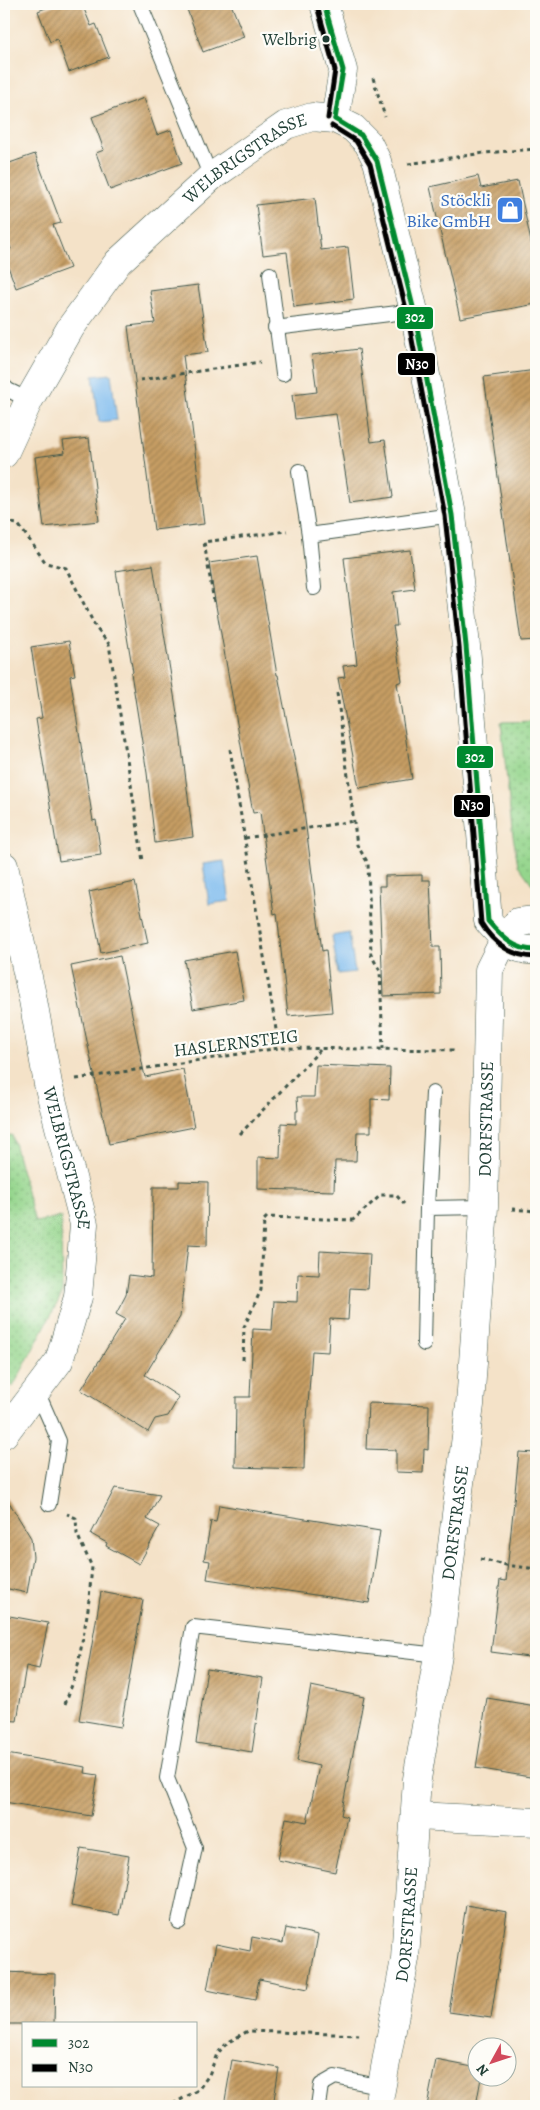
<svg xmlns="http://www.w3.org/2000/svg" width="540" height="2110" viewBox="0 0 540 2110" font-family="Alegreya,serif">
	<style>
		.grass { fill: url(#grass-dots); stroke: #5a8960 }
		.water { fill: #7bbaee; stroke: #4d7c91 }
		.building { fill: url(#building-hatch) }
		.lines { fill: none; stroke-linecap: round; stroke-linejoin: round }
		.lane-casing { stroke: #3f564a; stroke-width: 16 }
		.street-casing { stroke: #3f564a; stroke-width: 29 }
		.path { stroke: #3f564a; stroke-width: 3; stroke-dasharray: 4 4; stroke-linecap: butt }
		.lane { stroke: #fff; stroke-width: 14 }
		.street { stroke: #fff; stroke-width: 28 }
		.bus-1-casing { stroke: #fdfcf7; stroke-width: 9 }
		.bus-2-casing { stroke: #fdfcf7; stroke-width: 9 }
		.bus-1 { stroke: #00892f; stroke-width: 5 }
		.bus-2 { stroke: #000; stroke-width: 5 }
		.bus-dot { fill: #1f3d34; stroke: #fdfcf7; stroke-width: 2 }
		.labels { text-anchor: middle; stroke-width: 4.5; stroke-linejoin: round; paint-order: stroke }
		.bus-label { font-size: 17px; fill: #1f3d34; stroke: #fdfcf7; text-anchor: end }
		.street-label { font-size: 18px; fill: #1f3d34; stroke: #fdfcf7 }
		.shop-label { font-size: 18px; fill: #366cbe; stroke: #fdfcf7; text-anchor: end }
		.line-badge { stroke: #fdfcf7; stroke-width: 2 }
		.badge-label { font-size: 14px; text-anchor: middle; font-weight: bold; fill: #fff }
	</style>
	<defs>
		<pattern id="grass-dots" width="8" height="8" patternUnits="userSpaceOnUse" patternTransform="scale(1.25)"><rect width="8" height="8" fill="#94d58c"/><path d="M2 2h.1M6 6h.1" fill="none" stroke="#78ae73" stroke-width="1.8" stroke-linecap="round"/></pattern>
		<pattern id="building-hatch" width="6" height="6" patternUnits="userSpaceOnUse" patternTransform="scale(1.25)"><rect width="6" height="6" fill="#c69d63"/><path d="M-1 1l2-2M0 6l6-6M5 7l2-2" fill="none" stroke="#a08152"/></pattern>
	</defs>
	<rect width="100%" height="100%" fill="#fdfcf7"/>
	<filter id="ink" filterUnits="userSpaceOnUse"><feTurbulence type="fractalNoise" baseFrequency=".02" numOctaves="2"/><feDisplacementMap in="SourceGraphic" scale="10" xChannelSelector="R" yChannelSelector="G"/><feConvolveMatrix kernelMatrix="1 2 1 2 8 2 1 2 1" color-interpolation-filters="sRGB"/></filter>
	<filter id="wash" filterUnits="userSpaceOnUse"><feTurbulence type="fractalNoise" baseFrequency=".0096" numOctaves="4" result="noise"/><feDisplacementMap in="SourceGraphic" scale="20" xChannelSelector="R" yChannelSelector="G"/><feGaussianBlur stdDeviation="1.12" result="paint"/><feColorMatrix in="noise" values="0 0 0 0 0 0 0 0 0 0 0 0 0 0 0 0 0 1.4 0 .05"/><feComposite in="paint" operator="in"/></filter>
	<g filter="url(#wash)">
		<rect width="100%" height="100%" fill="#f4e2c8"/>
		<g class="grass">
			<path d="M536,721V886L532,884L518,865L512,830L501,722Z"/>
			<path d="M12,1135L35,1222L61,1217L62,1294L13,1387L4,1379V1136Z"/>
		</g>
		<g class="water">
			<path d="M111,374L117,420L99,422L93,376Z"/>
			<path d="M224,861L230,901L209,904L203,864Z"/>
			<path d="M349,933L355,972L338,974L332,936Z"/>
		</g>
		<g id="blocks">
			<g class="building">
				<path d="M56,4H82L91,26L96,24L109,57L69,72L57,39L50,42L38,11Z"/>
				<path d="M185,4H231L244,37L203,52Z"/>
				<path d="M144,98L157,135L171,130L182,163L110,190L96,153L104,150L92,117Z"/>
				<path d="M35,154L61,223L53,225L70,268L16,288L4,256V251L11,249L4,230V165Z"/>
				<path d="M478,176L481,188L518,181L536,265V304L460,318L430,187Z"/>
				<path d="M315,198L321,250L348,247L354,299L294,307L287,252L263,255L256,205Z"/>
				<path d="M198,285L208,352L183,355L204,524L154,530L128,326L155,323L150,291Z"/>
				<path d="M359,349L371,442L385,440L393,497L350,503L336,414L295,419L292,395L317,392L312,355Z"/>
				<path d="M536,370V640L521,641L484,377Z"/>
				<path d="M89,438L99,521L44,527L35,457L65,453L63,441Z"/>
				<path d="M410,550L415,589L393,592L397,626H393L402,681L397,683L412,779L359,788L338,678L345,677L343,666L357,664L344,558Z"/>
				<path d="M257,556L277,675H278L303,804L322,951L326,950L332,1012L288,1016L277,913L274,914L260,812L253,813L213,589L209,563Z"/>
				<path d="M153,565L180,732L193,837L155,843L147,773L131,673L133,672L116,571Z"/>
				<path d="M69,641L75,675L70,676L93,821L96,820L101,855L59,861L36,719L42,718L31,647Z"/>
				<path d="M422,875V880H430L433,947H440L441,994L383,996L379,886H385V876Z"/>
				<path d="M135,882L148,943L101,953L89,892Z"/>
				<path d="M235,951L244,1000L193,1009L184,960Z"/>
				<path d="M120,956L145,1077L183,1069L194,1127L109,1144L71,966Z"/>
				<path d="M316,1065L390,1068L389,1100L371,1099V1132H357L356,1161H335L334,1191L258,1189V1157L280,1158L281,1123L296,1124V1111H298L297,1097H314Z"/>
				<path d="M179,1181L208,1182L207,1246L188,1245L180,1317L145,1375L179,1397L168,1416L155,1419L148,1432L81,1390L125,1319L116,1314L126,1295L129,1275L152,1278L153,1187H179Z"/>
				<path d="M320,1251L370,1254L368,1289L350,1288L348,1320L330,1319L328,1352L312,1351L307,1419H305L304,1469L235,1467L236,1397H250L253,1329L272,1330L274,1301L297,1302L298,1274L319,1275Z"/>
				<path d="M368,1403L429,1405L428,1450L424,1449L423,1473L396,1472V1450L366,1449Z"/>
				<path d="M519,1452L536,1453V1658L491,1652L500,1580L506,1581Z"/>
				<path d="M115,1488L160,1495L147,1519L160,1526L139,1564L106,1546L107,1543L91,1534Z"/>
				<path d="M4,1494L31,1538L33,1557L27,1593L4,1588Z"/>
				<path d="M219,1505L380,1531L369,1603L207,1579L210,1561L204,1560L211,1521L216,1522Z"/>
				<path d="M101,1592L143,1600L121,1727L79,1720Z"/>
				<path d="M4,1615L48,1623L39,1669L26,1666L17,1721L4,1720Z"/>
				<path d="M207,1669L263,1678L252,1752L196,1743Z"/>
				<path d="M311,1686L364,1697L341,1815L347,1817L335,1872L278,1860L286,1818L307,1822L319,1766L297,1761Z"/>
				<path d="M487,1698L536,1706V1735L530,1777L476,1768Z"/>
				<path d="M6,1754L86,1767L85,1773L98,1775L91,1816L4,1802V1769Z"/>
				<path d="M81,1848L129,1856L119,1915L71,1906Z"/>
				<path d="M466,1905L507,1912L491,2018L449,2012Z"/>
				<path d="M286,1928L318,1935L308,1989L259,1979L255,2000L207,1990L216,1944L250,1951L252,1937L283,1943Z"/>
				<path d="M4,1972L55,1974L54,2024H4Z"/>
				<path d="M232,2060L279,2068L273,2106H224Z"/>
				<path d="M436,2060L478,2068V2078H481L476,2106H427Z"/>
			</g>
		</g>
	</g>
	<g filter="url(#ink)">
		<use href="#blocks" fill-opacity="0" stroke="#3f564a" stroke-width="1"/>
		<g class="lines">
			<g class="lane-casing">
				<g id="lane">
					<path d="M140,4L211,177"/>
					<path d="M270,274L283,374"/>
					<path d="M275,328L414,311"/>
					<path d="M4,386L8,390L29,400"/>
					<path d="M299,471L309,535L314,588"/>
					<path d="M309,535L452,515"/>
					<path d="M427,1208L433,1093"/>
					<path d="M424,1344L427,1208L484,1207"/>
					<path d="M37,1391L59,1441L49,1504"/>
					<path d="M179,1922L195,1848L167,1778L193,1627L438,1655"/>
					<path d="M318,2106L321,2085L335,2077L382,2087"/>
				</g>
			</g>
			<g class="street-casing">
				<g id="street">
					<path d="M324,4L343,70L335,119"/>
					<path id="s1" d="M4,454L29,400L71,327L118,262L211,177L286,125L312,117L335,119L353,128L368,143L377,161L414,311L452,515L466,646L488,921C502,937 513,952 536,950"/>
					<path id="s2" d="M4,866L33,1000L48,1084L84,1224L78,1297L59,1361L4,1434"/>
					<path d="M416,1816L536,1822"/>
					<path id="s3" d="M378,2106L405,1959L417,1779L438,1655L470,1405L484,1207L489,970L504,940L518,922L536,920"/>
				</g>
			</g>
			<g class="path">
				<path d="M373,78L385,117"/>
				<path d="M408,164L484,153L536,149"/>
				<path d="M140,380L260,362"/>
				<path d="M4,522L18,524L46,563L66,568L96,628L109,644L143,861"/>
				<path d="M214,602L204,542L287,531"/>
				<path d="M337,693L357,845L368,863L371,955L380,971L383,1049"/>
				<path d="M230,749L279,1048"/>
				<path d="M245,838L354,821"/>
				<path d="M76,1079L279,1048L457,1050"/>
				<path d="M240,1134L321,1049"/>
				<path d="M512,1209L536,1211"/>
				<path d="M243,1360L244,1327L261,1290L264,1220L267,1217L353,1220L381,1195H396L404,1204"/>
				<path d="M480,1559L506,1565L536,1569"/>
				<path d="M65,1704L77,1671L88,1609L92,1567L77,1534L76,1518L67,1514"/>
				<path d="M85,2106L173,2104L198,2090L209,2075L217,2054L227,2043L248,2031L361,2035"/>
			</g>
			<use href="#lane" class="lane"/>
			<use href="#street" class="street"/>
			<g class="bus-1-casing">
				<g id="bus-1">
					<path d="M324,4L343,70L335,119"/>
					<path d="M335,119L361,135L377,161L414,311L452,515L466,646L488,921C502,937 514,950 536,950"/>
				</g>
			</g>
			<g class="bus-2-casing">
				<g id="bus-2">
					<path d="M317,6L335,70L328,118"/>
					<path d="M332,126L356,141L370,164L407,313L445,516L459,647L481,923C493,943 512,957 536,957"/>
				</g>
			</g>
			<use href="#bus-1" class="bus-1"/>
			<use href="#bus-2" class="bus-2"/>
		</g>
	</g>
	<defs>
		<g id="shop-square" transform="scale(1.4375)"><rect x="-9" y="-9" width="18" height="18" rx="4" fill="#3f7fe0" stroke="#fdfcf7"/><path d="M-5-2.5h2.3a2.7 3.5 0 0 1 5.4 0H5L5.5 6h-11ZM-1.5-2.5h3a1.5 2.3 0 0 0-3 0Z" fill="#fff"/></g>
	</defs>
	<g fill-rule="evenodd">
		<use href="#shop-square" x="510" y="210"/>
	</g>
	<circle class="bus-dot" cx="326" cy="39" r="4.5"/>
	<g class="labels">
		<g class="bus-label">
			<text x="317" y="45">Welbrig</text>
		</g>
		<g class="street-label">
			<text dy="6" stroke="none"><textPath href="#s1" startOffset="389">WELBRIGSTRASSE</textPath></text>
			<text transform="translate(236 1043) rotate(-7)" y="6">HASLERNSTEIG</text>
			<text dy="6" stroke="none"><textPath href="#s3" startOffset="994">DORFSTRASSE</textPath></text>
			<text dy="6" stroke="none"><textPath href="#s2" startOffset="299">WELBRIGSTRASSE</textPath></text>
			<text dy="6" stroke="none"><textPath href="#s3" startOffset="589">DORFSTRASSE</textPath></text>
			<text dy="6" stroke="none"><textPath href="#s3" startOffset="184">DORFSTRASSE</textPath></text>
		</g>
		<g class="shop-label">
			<text x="491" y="206">Stöckli<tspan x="491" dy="21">Bike GmbH</tspan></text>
		</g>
	</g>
	<g class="line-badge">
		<rect x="396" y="306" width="38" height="24" rx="5" fill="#00892f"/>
		<rect x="397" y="352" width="39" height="24" rx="5" fill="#000"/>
		<rect x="456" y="745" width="38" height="24" rx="5" fill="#00892f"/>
		<rect x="453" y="794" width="38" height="24" rx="5" fill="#000"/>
	</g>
	<g class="badge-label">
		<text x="415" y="322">302</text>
		<text x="417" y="369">N30</text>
		<text x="475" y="762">302</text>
		<text x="472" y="810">N30</text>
	</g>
	<rect width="540" height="2110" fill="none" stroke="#fdfcf7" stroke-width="20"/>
	<rect x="22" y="2022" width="175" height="65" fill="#fdfcf7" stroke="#a4b0a9"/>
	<rect x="32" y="2039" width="25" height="8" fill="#00892f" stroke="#a4b0a9"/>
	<text x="68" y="2048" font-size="15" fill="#1f3d34">302</text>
	<rect x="32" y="2064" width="25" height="8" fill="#000000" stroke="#a4b0a9"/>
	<text x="68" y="2072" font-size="15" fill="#1f3d34">N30</text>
	<g transform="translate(492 2062) rotate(230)"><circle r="24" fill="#fdfcf7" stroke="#a4b0a9"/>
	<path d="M0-4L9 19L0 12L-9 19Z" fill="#d1495b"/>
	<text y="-8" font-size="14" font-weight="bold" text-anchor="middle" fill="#1f3d34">N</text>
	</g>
</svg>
